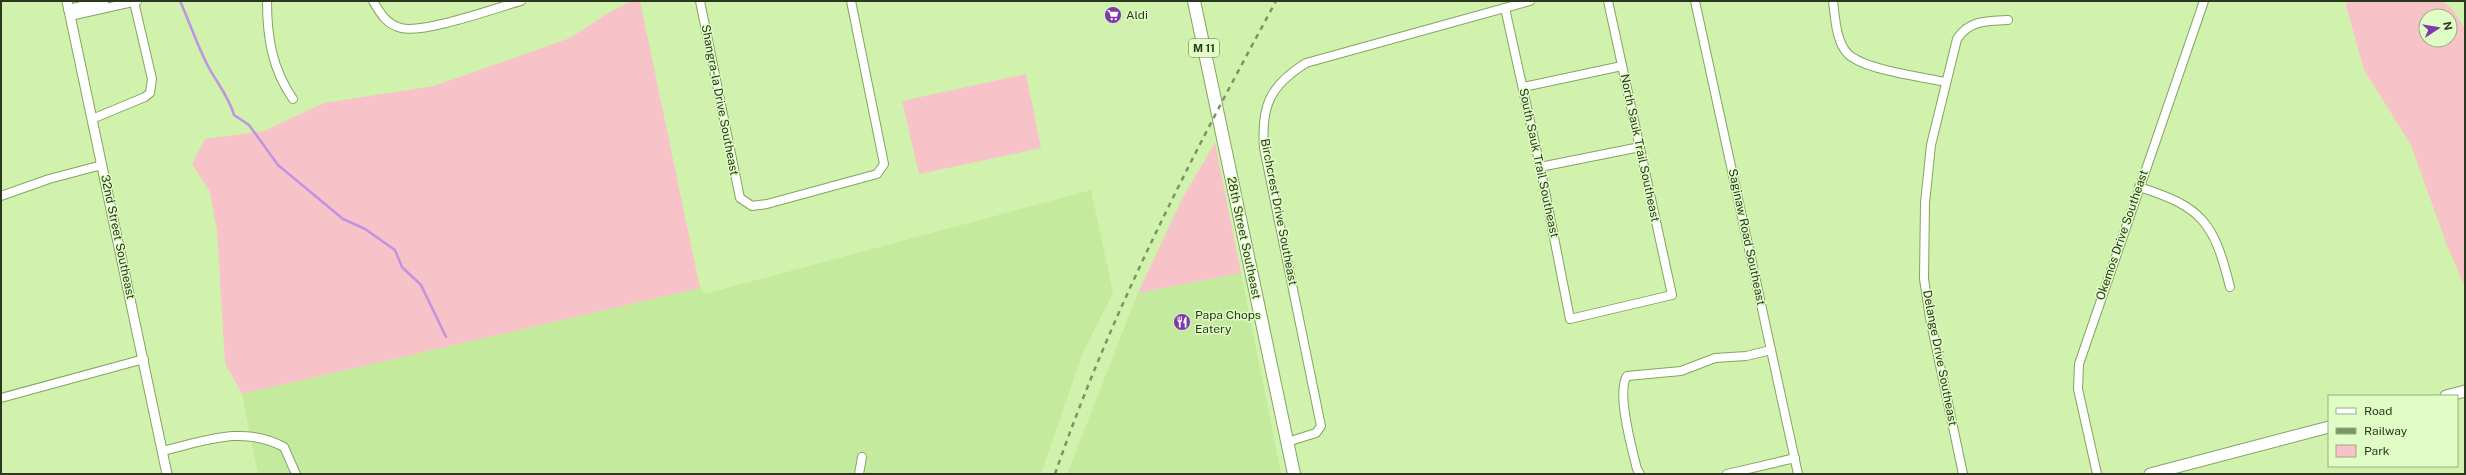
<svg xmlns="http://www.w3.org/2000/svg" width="2466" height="475" viewBox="0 0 2466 475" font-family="'Public Sans',sans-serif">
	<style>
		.built { fill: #c4ea9d }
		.green { fill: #f8c2c9; fill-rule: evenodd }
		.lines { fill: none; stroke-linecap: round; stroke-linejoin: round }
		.stream { stroke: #c093e3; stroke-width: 2.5 }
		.minor-casing { stroke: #84a462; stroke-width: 10 }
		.tertiary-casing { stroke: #84a462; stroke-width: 11 }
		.secondary-casing { stroke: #84a462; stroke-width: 13 }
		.primary-casing { stroke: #84a462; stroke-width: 14 }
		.minor { stroke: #fff; stroke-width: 8 }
		.tertiary { stroke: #fff; stroke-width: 9 }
		.secondary { stroke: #fff; stroke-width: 11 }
		.primary { stroke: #fff; stroke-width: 12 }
		.rail { stroke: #7c9364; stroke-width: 2.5; stroke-dasharray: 5 5; stroke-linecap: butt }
		.labels { text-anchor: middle; stroke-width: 3; stroke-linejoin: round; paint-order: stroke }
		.shield { fill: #e1fdc6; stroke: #627350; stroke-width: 1 }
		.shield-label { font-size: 11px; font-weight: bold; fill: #2b381d }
		.poi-label { font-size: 12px; fill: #2b381d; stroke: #e1fdc6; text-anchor: start }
		.street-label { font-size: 12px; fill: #2b381d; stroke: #e1fdc6 }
	</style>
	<rect width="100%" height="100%" fill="#d0f2ad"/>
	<g class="built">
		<path d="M1091,190L1113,293L1083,352L1041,474H258L242,394L700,288L705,294Z"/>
		<path d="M1241,273L1281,474H1067L1138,293Z"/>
	</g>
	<g class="green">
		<path d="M631,1H640L700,288L242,394L225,363L217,230L210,192L192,164L205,139L264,131L324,103L434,86L570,38L605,15Z"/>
		<path d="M2348,1H2442L2453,10L2465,29V287L2446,243L2411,145L2364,70L2346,5ZM2426,16H2450V40H2426Z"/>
		<path d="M1026,74L1041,148L919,174L902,101Z"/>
		<path d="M1215,143L1241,273L1138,293L1182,199Z"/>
	</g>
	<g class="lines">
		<path class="stream" d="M180,1C190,23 197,45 208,66C217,83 229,97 234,115L249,125L278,165L343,219L365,229L395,250L402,267L421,285L446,337"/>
		<g class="minor-casing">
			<g id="minor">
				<path d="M267,1C267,37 272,69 293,99"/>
				<path d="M373,1C380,13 386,24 401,28C423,34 496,8 521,1"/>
				<path d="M700,1L740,198L752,206L767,204L877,174L884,164L851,1"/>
				<path d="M1695,1L1798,474"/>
				<path d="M1833,1C1835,17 1836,42 1848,54C1865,70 1922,77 1946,82"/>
				<path d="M1505,8L1541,171L1570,319L1672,295L1608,1"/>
				<path d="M68,9L104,1"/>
				<path d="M70,16L137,1"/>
				<path d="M1523,87L1622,66"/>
				<path d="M92,119L145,97L150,93L152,79L134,2"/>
				<path d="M1540,167L1640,147"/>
				<path d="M2139,187C2203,207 2214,223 2230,287"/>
				<path d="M1,196L49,179L102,165"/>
				<path d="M1,398L144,359"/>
				<path d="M1287,442L1316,433L1321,426L1264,148C1261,107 1269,86 1306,63L1530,1"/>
				<path d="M162,451C206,441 242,425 284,447L296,474"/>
				<path d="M859,474L862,457"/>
				<path d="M1640,474L1637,469C1632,449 1616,392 1627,376L1681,371L1715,358L1746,356L1771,350"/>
				<path d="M1727,474L1795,458"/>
				<path d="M1963,474L1930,318L1924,279L1925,203L1931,145L1957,39C1969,20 1987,21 2008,20"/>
				<path d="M2097,474L2078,389L2079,364L2204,1"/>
			</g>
		</g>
		<g class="tertiary-casing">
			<path id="tertiary" d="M67,1L167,474"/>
		</g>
		<g class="secondary-casing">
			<g id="secondary">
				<path d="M2446,396L2465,391"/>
				<path d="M2150,474L2329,427"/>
			</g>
		</g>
		<g class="primary-casing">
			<path id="primary" d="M1194,1L1294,474"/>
		</g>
		<use href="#minor" class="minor"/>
		<use href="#tertiary" class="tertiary"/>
		<use href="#secondary" class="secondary"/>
		<use href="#primary" class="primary"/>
		<path class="rail" d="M1055,474C1112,309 1193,154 1276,1"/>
	</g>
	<defs>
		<g id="supermarket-disc" transform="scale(0.9)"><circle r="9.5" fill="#8039ac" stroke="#e1fdc6"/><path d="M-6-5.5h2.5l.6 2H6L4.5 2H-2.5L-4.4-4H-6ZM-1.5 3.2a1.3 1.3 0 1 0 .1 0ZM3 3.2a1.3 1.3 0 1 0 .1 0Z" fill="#fff"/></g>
		<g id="restaurant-disc" transform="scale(0.9)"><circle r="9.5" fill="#8039ac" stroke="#e1fdc6"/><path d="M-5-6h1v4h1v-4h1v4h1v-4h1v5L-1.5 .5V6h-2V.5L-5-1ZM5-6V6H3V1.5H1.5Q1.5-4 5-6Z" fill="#fff"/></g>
	</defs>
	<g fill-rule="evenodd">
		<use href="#supermarket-disc" x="1113" y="15"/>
		<use href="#restaurant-disc" x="1182" y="322"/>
	</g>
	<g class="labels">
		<rect class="shield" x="1189" y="39" width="30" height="18" rx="3"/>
		<g class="shield-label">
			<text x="1204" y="52">M 11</text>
		</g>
		<g class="poi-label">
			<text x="1126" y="19">Aldi</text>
			<text x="1195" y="319">Papa Chops<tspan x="1195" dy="14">Eatery</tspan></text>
		</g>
		<g class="street-label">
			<text transform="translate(720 100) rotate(79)" y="4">Shangra-la Drive Southeast</text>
			<text transform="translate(1640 148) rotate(78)" y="4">North Sauk Trail Southeast</text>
			<text transform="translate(1539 163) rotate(78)" y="4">South Sauk Trail Southeast</text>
			<text transform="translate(1279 212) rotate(79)" y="4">Birchcrest Drive Southeast</text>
			<text transform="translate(2122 235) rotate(-71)" y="4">Okemos Drive Southeast</text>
			<text transform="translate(118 237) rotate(78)" y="4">32nd Street Southeast</text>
			<text transform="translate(1747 237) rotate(78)" y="4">Saginaw Road Southeast</text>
			<text transform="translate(1244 238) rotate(78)" y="4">28th Street Southeast</text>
			<text transform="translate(1940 358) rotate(79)" y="4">Delange Drive Southeast</text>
		</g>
	</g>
	<rect width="2466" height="475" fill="none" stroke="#2b381d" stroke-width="4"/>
	<rect x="2328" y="395" width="130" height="72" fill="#e1fdc6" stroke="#98ae82"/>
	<rect x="2336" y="408" width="20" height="6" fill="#ffffff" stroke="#98ae82"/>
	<text x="2364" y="415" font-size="12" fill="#2b381d">Road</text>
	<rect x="2336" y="428" width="20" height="6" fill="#7c9364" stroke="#98ae82"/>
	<text x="2364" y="435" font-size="12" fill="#2b381d">Railway</text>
	<rect x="2336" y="445" width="20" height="12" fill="#f8c2c9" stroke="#98ae82"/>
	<text x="2364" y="455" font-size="12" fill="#2b381d">Park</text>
	<g transform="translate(2438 28) rotate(78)"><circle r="19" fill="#e1fdc6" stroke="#98ae82"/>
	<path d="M0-3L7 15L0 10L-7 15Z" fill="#8039ac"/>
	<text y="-6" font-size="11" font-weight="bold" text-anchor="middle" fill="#2b381d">N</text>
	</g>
</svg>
